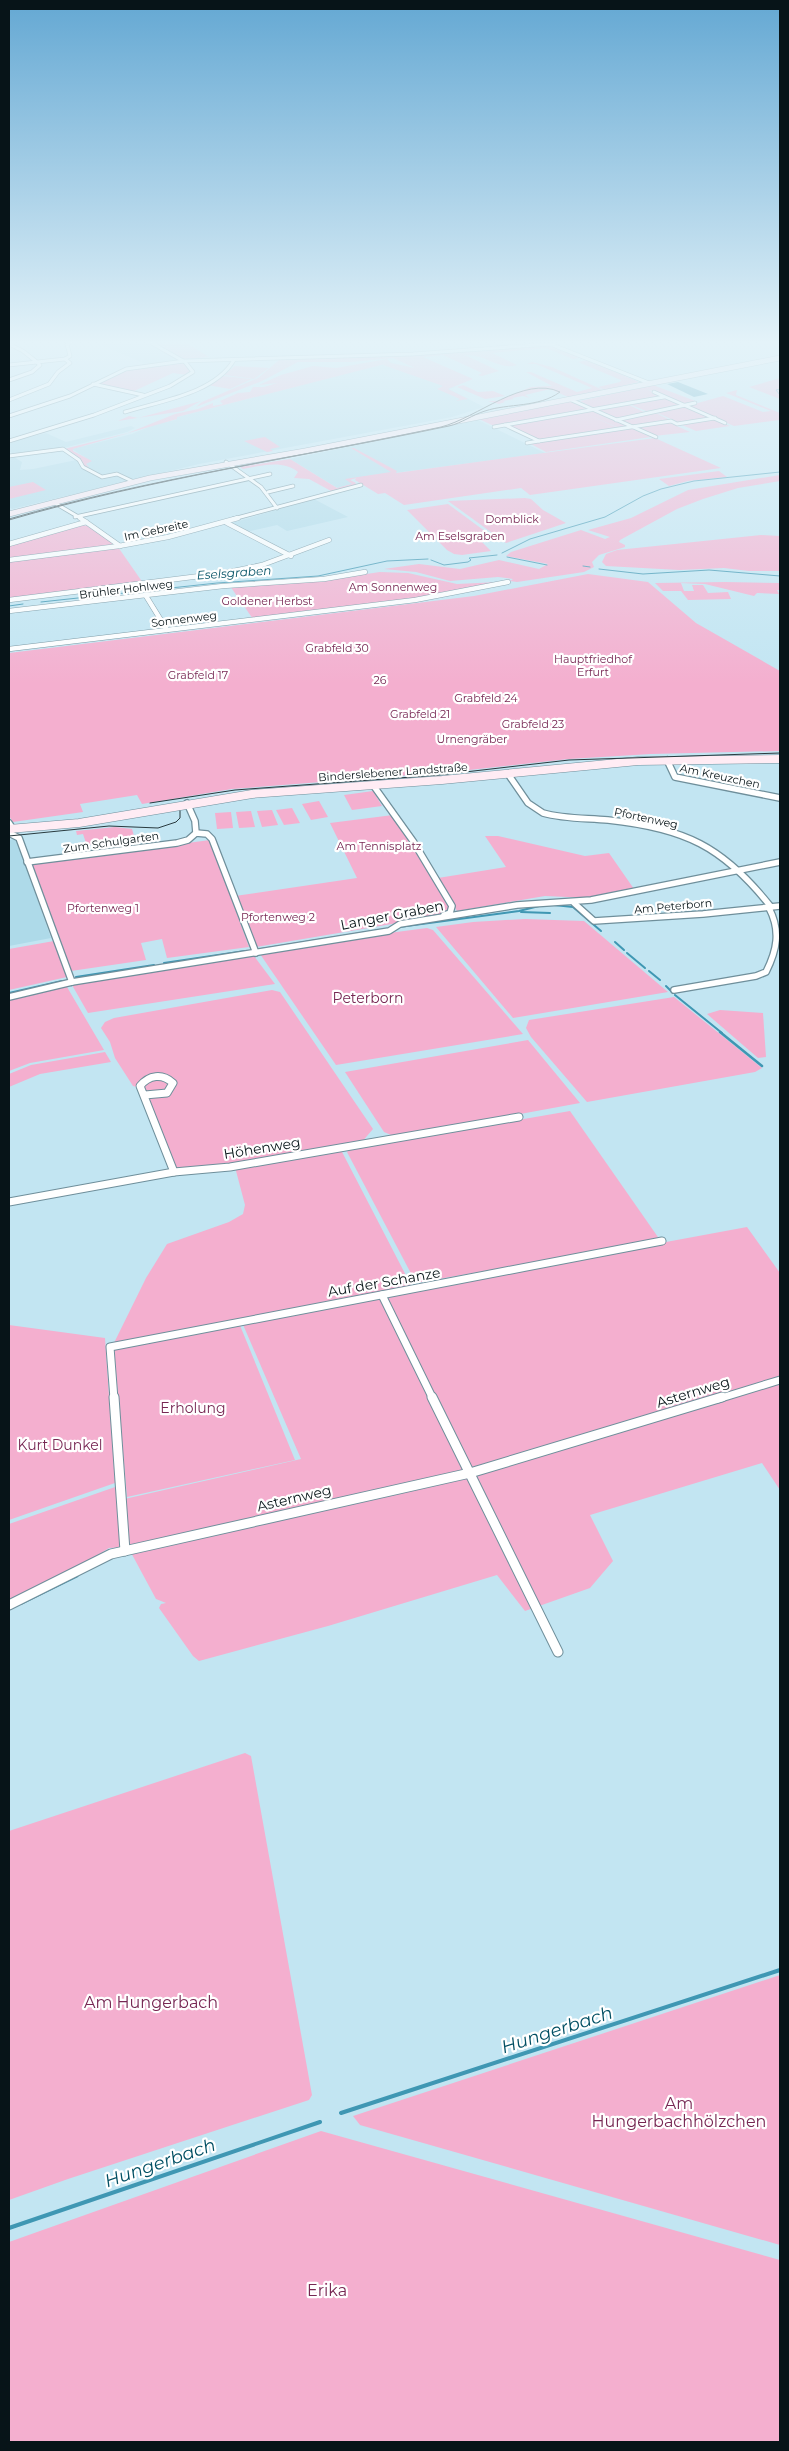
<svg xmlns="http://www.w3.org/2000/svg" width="789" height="2451" viewBox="0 0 789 2451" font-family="Montserrat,sans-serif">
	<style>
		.built { fill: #aedae9 }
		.green { fill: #f4afcf }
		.water { fill: #3f97b3 }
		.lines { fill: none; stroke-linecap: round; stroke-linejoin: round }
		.stream-far4 { stroke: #3f97b3; stroke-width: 1 }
		.stream-far3 { stroke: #3f97b3; stroke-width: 2 }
		.stream-far2 { stroke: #3f97b3; stroke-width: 2.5 }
		.stream-far1 { stroke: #3f97b3; stroke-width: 3 }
		.stream { stroke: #3f97b3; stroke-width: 4 }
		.minor-far4-casing { stroke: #6f8f9b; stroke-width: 4.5 }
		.minor-far3-casing { stroke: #6f8f9b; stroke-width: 5.5 }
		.minor-far2-casing { stroke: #6f8f9b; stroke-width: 8 }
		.minor-far1-casing { stroke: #6f8f9b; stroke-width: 9 }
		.minor-casing { stroke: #6f8f9b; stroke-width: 11 }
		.secondary-far1-casing { stroke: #6f8f9b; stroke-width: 6 }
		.secondary-casing { stroke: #6f8f9b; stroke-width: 9 }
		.minor-far4 { stroke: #fff; stroke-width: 3 }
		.minor-far3 { stroke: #fff; stroke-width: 4.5 }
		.minor-far2 { stroke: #fff; stroke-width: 5.5 }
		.minor-far1 { stroke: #fff; stroke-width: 7 }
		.minor { stroke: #fff; stroke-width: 9 }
		.secondary-far1 { stroke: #ffecf4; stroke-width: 5 }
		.secondary { stroke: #ffecf4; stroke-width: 8 }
		.tram { stroke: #293a3f; stroke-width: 1 }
		.labels { text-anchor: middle; stroke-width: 4.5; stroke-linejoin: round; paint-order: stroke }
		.far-park-label { font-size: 11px; fill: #772753; stroke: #fff }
		.far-street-label { font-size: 11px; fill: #071418; stroke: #fff }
		.far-water-label { font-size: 12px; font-style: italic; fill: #004f63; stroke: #fff }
		.street-label { font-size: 14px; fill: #071418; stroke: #fff }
		.park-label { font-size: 14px; fill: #772753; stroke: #fff }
		.near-park-label { font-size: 16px; fill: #772753; stroke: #fff }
		.near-water-label { font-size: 18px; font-style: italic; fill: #004f63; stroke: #fff }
	</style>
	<rect width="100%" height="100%" fill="#c2e5f2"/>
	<g class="built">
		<path d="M93,341H145L177,360L145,364Z"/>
		<path d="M391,362L453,385L455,387L449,389L484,407L452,417L199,464L12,509L9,507V454L22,462L20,470L33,469L86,458L72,449L132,434L158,423L176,420L177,417Z"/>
		<path d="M478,420L545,453L349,479L355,484L339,489L290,459Z"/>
		<path d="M131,426L135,428L127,432L59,449L15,455L9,451V442L46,433L66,442Z"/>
		<path d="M314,499L348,517L287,531L277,525L246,532L232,523Z"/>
		<path d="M16,839L51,938L9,946V840Z"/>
	</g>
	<g class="green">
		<path d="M162,341H183L209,357L183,359L153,342Z"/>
		<path d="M543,345H551L583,357L573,359L546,348L492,353L517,365C499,371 487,354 465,355L499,371L482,376L478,375L482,373L443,355L423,357L473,379L448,389L468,399L456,401L460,399L437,389L443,386L383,365L385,364L177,417V419L73,449V451L92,461L86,464L89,467L83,466L80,458L64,449L128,433L175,414L198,409L213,403V406L223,404L220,401L238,393L250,392L253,387H264L277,383L259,385L281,375L313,366L336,368L387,359L391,363L415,368L393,358L351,362H298L262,381L196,407L202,402L258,378L279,360L423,355Z"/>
		<path d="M587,360L639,382L605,390L598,387L620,382L621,380L578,362Z"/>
		<path d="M532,362L552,367L603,390L568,397L550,389L525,395L530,398L523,396L512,398L514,399L503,401L505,402L499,404L488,401H497L531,387L552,386L526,372H531L577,392L592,388L536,364H527Z"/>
		<path d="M182,363H185L190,370L187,375L173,373L132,392L97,384L128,369Z"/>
		<path d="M235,366L269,368L254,379L224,375Z"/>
		<path d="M223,376L252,379L230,389L207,385Z"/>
		<path d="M780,378V399L749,387Z"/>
		<path d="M463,385L478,392L493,391L505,396L485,399L457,387Z"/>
		<path d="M653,385L698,402L686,405L647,389L661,397L599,407H591L580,401Z"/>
		<path d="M737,390L736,395L780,413V420L734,426L687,406L723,396L763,412L771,411L726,393Z"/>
		<path d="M664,398L681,405L646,411L629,404Z"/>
		<path d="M201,401L183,411L118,421L129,416L138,418Z"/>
		<path d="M571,401L589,409L494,426L479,419Z"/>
		<path d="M625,403L648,414L618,419L596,409Z"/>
		<path d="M684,406L711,418L680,423L653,411Z"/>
		<path d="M591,410L628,427L619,428L584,413L618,428L541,441L509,425Z"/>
		<path d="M656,413L672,421L635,426L620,420Z"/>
		<path d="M713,419L730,426L696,431L680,424Z"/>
		<path d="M668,422L690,432L654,436L636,427Z"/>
		<path d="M631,428L651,437L546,452L529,443Z"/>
		<path d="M265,437L280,447L270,449L273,451L267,452L244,441Z"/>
		<path d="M655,438L721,468L530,495L521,488L404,505L385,493L378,494L355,480L356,478L350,480L356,483L354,486L331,491L309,479L294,478L298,472C283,459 260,466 243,469L240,467L290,459L337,488L352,484L345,479L391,472L351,448H354L397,471L396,473Z"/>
		<path d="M719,471L727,477L688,481L669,486L659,479Z"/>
		<path d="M780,475V481L738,488L703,499L677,509L620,540L619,542L625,545V547L599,555L592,562L594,567L584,572L517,582L510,581L513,579L498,577L450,581L416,572L384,569L419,564L460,569L499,560L539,569L548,564L506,556L511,552L581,530L605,539L610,537L588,530L631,518L688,490Z"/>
		<path d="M33,482L46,490L9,499V487Z"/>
		<path d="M525,498L531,499L543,510L566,523L506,543L448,501Z"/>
		<path d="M448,504L497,540L482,542L491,551L462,555L454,554L447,550L407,510Z"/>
		<path d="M82,525L88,526L116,545L9,559V546Z"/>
		<path d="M761,535L780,536V571H749L724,568L679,570L606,566L602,562L606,554L617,550Z"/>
		<path d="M118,547L143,583L9,599V562Z"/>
		<path d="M380,572L408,573L457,584L499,582L413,599L253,619L230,586L326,580Z"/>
		<path d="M588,574L648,582L696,623L780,671V751L651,754L569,759L451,772L232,789L142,804L137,795L80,804L83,812L13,822L9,816V653L474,596Z"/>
		<path d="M725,582L780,583V590H777L779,594L757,593L754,596L705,584L681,583L684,591H694L692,585H703L708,593L728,592L731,599L688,600L681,591H663L655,583Z"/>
		<path d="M373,791L382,806L352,810L344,795Z"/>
		<path d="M319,801L328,817L311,820L302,804Z"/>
		<path d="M292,808L300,823L284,825L276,810Z"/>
		<path d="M272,810L278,825L262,827L257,811Z"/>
		<path d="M251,811L255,827L239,828L236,812Z"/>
		<path d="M231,812L233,828L217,829L215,813Z"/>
		<path d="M393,815L450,907L448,912L427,918L256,947L235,896L357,878L330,823Z"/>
		<path d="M115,827L132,829L137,846L132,838L84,846L82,844L86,843L83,834L77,835L76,831Z"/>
		<path d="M485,836H498L585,856L609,853L634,889L590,898L545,896L457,911L438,878L506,867Z"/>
		<path d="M210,840L249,947L167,958L162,939L141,943L146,960L71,971L30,864Z"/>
		<path d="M525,919L584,921L668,992L513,1018L436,927L473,922Z"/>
		<path d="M427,928L433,930L523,1034L336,1065L260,954L351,938Z"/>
		<path d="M54,941L67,977L9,990V949Z"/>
		<path d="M252,956H254L275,984L88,1013L72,985Z"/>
		<path d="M65,986L67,987L104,1050L30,1063L9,1071V1000Z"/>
		<path d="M272,990L280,992L373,1129L361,1143L230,1165L176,1169L144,1089L133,1086L115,1058L110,1042L101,1028L105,1022L114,1018Z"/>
		<path d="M674,997L762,1068L755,1072L587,1102L531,1037L526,1028L529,1020Z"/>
		<path d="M720,1010L763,1013L766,1057L758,1058L707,1014Z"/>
		<path d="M528,1040L580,1103L396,1137L384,1132L345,1072Z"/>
		<path d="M105,1052L111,1062L40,1074L9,1087V1074L31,1065Z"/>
		<path d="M570,1111L660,1240L416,1283L347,1152L350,1149Z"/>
		<path d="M341,1150L413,1289L747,1227L780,1273V1490L762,1463L590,1515L613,1561L590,1588L525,1611L497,1575L328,1626L199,1661L193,1656L159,1608L161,1604L166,1603L156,1599L128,1547L109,1548L69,1573L9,1599V1524L118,1486L120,1500L301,1459L241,1320L113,1345L146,1278L167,1244L229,1222L243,1214L245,1205L235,1167Z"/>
		<path d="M239,1323L295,1460L127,1497L114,1349Z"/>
		<path d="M9,1325L105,1338L115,1483L9,1520Z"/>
		<path d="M245,1753L251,1756L312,2095L309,2100L68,2179L9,2200V1831Z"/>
		<path d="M780,1975V2245L360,2125L353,2116Z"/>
		<path d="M321,2131L780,2260V2442H9V2242Z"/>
	</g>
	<path class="water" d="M678,382L708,394L694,397L667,384Z"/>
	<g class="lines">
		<g class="stream-far4">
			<path d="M780,389L776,390L780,395"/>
			<path d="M502,553L530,539L605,517L643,496L661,489L694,481L780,472"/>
			<path d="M507,557L547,565"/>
			<path d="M431,560L444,565L468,562L471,560L469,558L497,555"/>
			<path d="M583,566L590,567"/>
			<path d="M599,569L643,574L709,570L780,576"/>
			<path d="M41,602L217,583L318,576L387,561L428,559"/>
			<path d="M9,606L23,604"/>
		</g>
		<g class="stream-far3">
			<path d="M554,905L573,907L601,931"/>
			<path d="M521,912L550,913"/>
			<path d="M399,927L519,911L539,906"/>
			<path d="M615,942L624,950"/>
			<path d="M261,949L380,930"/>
			<path d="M627,953L645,968"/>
			<path d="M164,963L245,951"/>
			<path d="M649,971L660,980"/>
			<path d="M76,977L154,965"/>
			<path d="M666,986L672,992"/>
			<path d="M9,993L62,981"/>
			<path d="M675,995L722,1033"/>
		</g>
		<path class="stream-far2" d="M720,1032L762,1066"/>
		<path class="stream-far1" d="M22,1603L77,1576"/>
		<g class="stream">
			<path d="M341,2113L780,1970"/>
			<path d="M9,2228L320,2122"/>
		</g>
		<g class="minor-far4-casing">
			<g id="minor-far4">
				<path d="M9,344L23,351L38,363"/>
				<path d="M9,365L65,359L70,356L67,344L73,341"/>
				<path d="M9,380L32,372L40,365L38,363"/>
				<path d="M93,384L143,395"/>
				<path d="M654,392L725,423"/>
				<path d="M664,397L505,425L539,441L671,421L677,424L715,418"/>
				<path d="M569,399L656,437"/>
				<path d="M9,400L49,384L58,372L70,363L65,359"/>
				<path d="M125,412C160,401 214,394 234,360"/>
				<path d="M9,416L70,396L126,369L184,361L413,354L550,344L649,383"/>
				<path d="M616,420L695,403"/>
				<path d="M494,427L505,425"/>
				<path d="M9,441L94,415L170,386L193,372L185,362L148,341"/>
				<path d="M527,443L539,441"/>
				<path d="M9,456L63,449L79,460L83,467L102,477L117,474L134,482"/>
				<path d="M226,462L261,487L277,508"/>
				<path d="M268,492L293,486"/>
				<path d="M53,502L82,519"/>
				<path d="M75,517L270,474"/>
				<path d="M233,519L361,485"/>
			</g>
		</g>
		<g class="minor-far3-casing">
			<g id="minor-far3">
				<path d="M86,522L120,546"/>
				<path d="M227,523L291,556"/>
				<path d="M9,544L86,522L80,518"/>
				<path d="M9,560L119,546L168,537L238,518"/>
				<path d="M146,596L167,630"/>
				<path d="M9,600L224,573L262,565L329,540"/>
				<path d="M9,611L223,586L324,579L365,572"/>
				<path d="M9,649L415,600L508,582"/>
			</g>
		</g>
		<g class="minor-far2-casing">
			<g id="minor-far2">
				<path d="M667,760L675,777L780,798"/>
				<path d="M508,774L528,803L543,813C564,819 586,818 608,820C684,828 723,846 771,907"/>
				<path d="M373,785L413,841L452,906L450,913L444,915"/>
				<path d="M187,803L195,821L196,833"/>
				<path d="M9,823L13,829"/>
				<path d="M9,833L19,838L72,982"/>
				<path d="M27,862L177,843L188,840L196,833L207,834L212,839L256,953"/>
				<path d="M574,903L594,921L703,914L780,906"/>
				<path d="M674,990L756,976L766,972C777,950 781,931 769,908"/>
				<path d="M9,997L72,982L389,931L400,924L517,905L591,900L780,862"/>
			</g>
		</g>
		<g class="minor-far1-casing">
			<g id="minor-far1">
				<path d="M145,1095L167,1093L173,1083C162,1073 149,1075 140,1086L174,1172"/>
				<path d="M9,1202L174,1172L230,1167L519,1117"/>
				<path d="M382,1295L433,1399"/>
				<path d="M114,1399L110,1347L662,1241"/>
				<path d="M718,1399L780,1380"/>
			</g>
		</g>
		<g class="minor-casing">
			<g id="minor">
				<path d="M114,1397L125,1551"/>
				<path d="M432,1397L558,1652"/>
				<path d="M9,1605L111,1554L470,1473L722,1397"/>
			</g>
		</g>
		<g class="secondary-far1-casing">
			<path id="secondary-far1" d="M9,514L150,478L305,451L780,358"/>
		</g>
		<g class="secondary-casing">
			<path id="secondary" d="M9,829L79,823L252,794L442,780L638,761L780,759"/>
		</g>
		<use href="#minor-far4" class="minor-far4"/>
		<use href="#minor-far3" class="minor-far3"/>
		<use href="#minor-far2" class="minor-far2"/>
		<use href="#minor-far1" class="minor-far1"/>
		<use href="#minor" class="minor"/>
		<use href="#secondary-far1" class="secondary-far1"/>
		<use href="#secondary" class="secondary"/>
		<g class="tram">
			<path d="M9,519C151,478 297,458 441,427C477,418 524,375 560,392C538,408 509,403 485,411C472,415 462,423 449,426C302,457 153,478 9,520"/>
			<path d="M150,803L235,790L439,775L569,760L780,753"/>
			<path d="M9,836L109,826L158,828L176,822L180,818V811"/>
		</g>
	</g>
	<linearGradient id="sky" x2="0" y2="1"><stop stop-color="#64a8d3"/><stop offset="0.5" stop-color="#e4f3f9"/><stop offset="1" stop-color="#e4f3f9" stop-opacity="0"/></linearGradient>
	<rect width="789" height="684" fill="url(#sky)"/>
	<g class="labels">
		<g class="far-park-label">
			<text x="512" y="523">Domblick</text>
			<text x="460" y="540">Am Eselsgraben</text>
			<text x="393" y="591">Am Sonnenweg</text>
			<text x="267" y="605">Goldener Herbst</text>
			<text x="337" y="652">Grabfeld 30</text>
			<text x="593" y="663">Hauptfriedhof<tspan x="593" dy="13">Erfurt</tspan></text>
			<text x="198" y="679">Grabfeld 17</text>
			<text x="380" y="684">26</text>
			<text x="486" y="702">Grabfeld 24</text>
			<text x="420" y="718">Grabfeld 21</text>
			<text x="533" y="728">Grabfeld 23</text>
			<text x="472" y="743">Urnengräber</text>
			<text x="379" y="850">Am Tennisplatz</text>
			<text x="103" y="912">Pfortenweg 1</text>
			<text x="278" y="921">Pfortenweg 2</text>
		</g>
		<g class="far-street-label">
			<text transform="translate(156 530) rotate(-12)" y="4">Im Gebreite</text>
			<text transform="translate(126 589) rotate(-7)" y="4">Brühler Hohlweg</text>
			<text transform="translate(184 619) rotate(-7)" y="4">Sonnenweg</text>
			<text transform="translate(393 772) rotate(-4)" y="4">Binderslebener Landstraße</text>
			<text transform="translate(720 776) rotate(12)" y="4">Am Kreuzchen</text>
			<text transform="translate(646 818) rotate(12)" y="4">Pfortenweg</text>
			<text transform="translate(111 842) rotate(-8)" y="4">Zum Schulgarten</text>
			<text transform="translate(673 906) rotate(-5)" y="4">Am Peterborn</text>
		</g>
		<g class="far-water-label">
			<text transform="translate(234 573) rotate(-4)" y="4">Eselsgraben</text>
		</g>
		<g class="street-label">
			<text transform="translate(392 915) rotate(-11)" y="5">Langer Graben</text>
			<text transform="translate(262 1148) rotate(-9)" y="5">Höhenweg</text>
			<text transform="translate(384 1282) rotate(-10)" y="5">Auf der Schanze</text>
			<text transform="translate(693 1392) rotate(-17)" y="5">Asternweg</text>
			<text transform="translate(294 1498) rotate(-13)" y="5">Asternweg</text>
		</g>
		<g class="park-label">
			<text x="368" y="1003">Peterborn</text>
			<text x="193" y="1413">Erholung</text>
			<text x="60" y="1450">Kurt Dunkel</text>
		</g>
		<g class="near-park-label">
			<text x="151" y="2008">Am Hungerbach</text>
			<text x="679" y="2109">Am<tspan x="679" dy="18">Hungerbachhölzchen</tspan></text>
			<text x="327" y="2296">Erika</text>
		</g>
		<g class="near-water-label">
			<text transform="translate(557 2030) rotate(-18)" y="6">Hungerbach</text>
			<text transform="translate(160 2163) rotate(-19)" y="6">Hungerbach</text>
		</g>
	</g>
	<rect width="789" height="2451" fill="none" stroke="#071418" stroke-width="20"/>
</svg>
